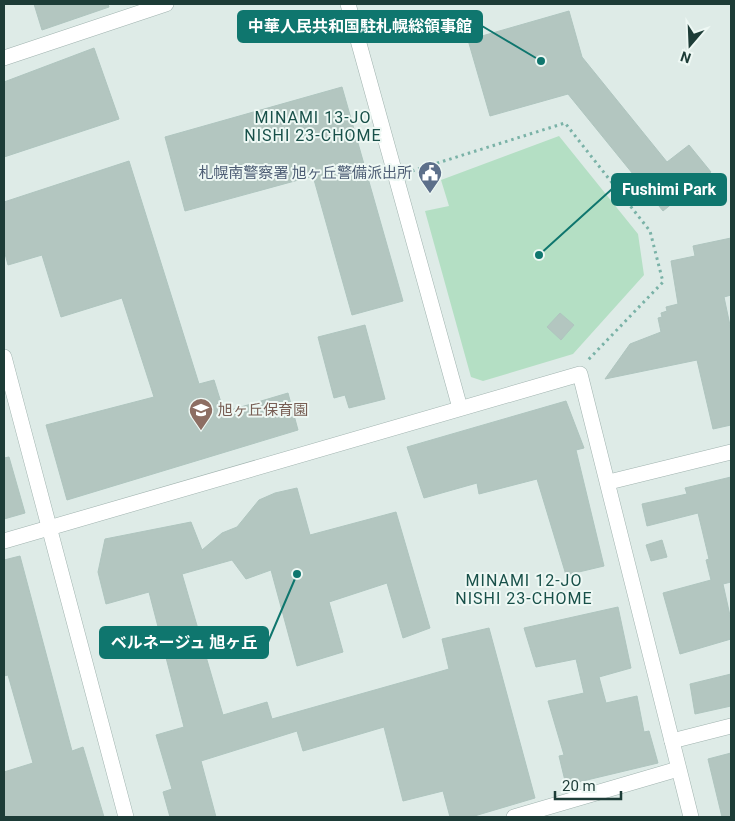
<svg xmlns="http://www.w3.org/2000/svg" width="735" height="821" viewBox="0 0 735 821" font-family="Roboto,'Noto Sans JP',sans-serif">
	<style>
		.green { fill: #b4dfc4 }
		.building { fill: #b3c6c0; stroke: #afc5bf }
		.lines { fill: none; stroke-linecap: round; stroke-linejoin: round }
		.minor-casing { stroke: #a0b3af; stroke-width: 16 }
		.path { stroke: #7ab2a7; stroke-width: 3; stroke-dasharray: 2.5 4; stroke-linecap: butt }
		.minor { stroke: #fff; stroke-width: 15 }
		.labels { text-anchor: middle; stroke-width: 4; stroke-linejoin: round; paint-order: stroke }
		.service-label { font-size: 15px; fill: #4e5e75; stroke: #eef8f4; text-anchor: end }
		.education-label { font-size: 15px; fill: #785e54; stroke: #eef8f4; text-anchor: start }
		.neighbourhood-label { font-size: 16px; letter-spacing: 1px; fill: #185049; stroke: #eef8f4 }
		.leader { fill: none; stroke: #0f766e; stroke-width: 2 }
		.callout-dot { fill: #0f766e; stroke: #eef8f4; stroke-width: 2 }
		.callout { fill: #0f766e; stroke: #0f766e; stroke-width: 2 }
		.callout-label { font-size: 16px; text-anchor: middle; font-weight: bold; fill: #fff }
	</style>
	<rect width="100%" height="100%" fill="#deebe7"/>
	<path class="green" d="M559,136L638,234L644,275L573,354L483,381L471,377L425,211L449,206L441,180Z"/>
	<g class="building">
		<path d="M34,4H108L109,7L42,30Z"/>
		<path d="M569,11L582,57L667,162L689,145L711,172L663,211L568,94L490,116L468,40Z"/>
		<path d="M94,48L119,119L4,157V82Z"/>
		<path d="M342,87L403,301L352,315L313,176L185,211L165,137Z"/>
		<path d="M129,161L199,384L214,380L224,412L288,393L298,430L67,500L46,425L154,397L122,298L61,317L42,255L8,265L4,250V202Z"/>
		<path d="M731,238V295L724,297L731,330V425L713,429L697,360L605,379L630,344L661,332L658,318L662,317L661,313L667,311L666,307L678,304L671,261L695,256L693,246Z"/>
		<path d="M560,313L574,325L561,340L547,327Z"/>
		<path d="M365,325L385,399L349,408L345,395L334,398L318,337Z"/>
		<path d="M566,401L584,448L576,450L604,566L566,575L537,479L479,494L477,483L424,498L407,447Z"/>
		<path d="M9,457L25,513L4,519V458Z"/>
		<path d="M731,477V582L723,584L731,620V639L680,654L663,593L711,580L706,560L709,559L698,513L647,526L642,504L687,494L685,488Z"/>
		<path d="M297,488L310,535L396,512L430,628L403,638L387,583L329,602L343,652L297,666L271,570L246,579L232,560L182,574L223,715L267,702L272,719L449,669L442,639L489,628L535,798L471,817H450L443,791L403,801L384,727L303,751L297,731L201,761L216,817H170L163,792L172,789L156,735L184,727L149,592L106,604L98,572L105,539L191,522L202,550L222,533L237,527L259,500L275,493Z"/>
		<path d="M662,540L667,557L651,561L646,545Z"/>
		<path d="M20,556L72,751L83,747L104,817H4V772L33,763L8,675L4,676V560Z"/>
		<path d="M618,607L631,668L599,677L606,703L637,696L644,732L649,731L658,763L566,785L559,756L564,755L548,701L584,693L576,659L536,667L524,628Z"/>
		<path d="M731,674V706L695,714L690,684Z"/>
		<path d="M731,753V817H722L708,759Z"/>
	</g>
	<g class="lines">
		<g class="minor-casing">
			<g id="minor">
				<path d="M348,4L460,408"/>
				<path d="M4,58L166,4"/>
				<path d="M4,357L126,817"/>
				<path d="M609,482L731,452"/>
				<path d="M4,541L580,374L691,817"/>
				<path d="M672,741L731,726"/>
				<path d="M514,817L678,769"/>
			</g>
		</g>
		<path class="path" d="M412,171L565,123L650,231L663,282L588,360"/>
		<use href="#minor" class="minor"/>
	</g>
	<defs>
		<g id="civic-pin" transform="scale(1.25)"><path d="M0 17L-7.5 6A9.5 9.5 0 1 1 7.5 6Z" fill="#5c6f8a" stroke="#eef8f4"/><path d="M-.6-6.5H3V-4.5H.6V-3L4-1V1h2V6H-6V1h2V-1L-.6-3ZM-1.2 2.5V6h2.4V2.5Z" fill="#fff"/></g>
		<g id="school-pin" transform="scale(1.25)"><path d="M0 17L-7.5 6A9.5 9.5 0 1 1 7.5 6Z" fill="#8d6e63" stroke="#eef8f4"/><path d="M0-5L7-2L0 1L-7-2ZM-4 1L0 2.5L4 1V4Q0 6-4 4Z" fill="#fff"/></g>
	</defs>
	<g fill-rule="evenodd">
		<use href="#civic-pin" x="430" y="173"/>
		<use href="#school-pin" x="201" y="410"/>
	</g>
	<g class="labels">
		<g class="service-label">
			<text x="412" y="178">札幌南警察署 旭ヶ丘警備派出所</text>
		</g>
		<g class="education-label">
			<text x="218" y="415">旭ヶ丘保育園</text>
		</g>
		<g class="neighbourhood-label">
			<text x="313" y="123">MINAMI 13-JO<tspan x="313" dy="18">NISHI 23-CHOME</tspan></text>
			<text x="524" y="586">MINAMI 12-JO<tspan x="524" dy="18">NISHI 23-CHOME</tspan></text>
		</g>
	</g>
	<path class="leader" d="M541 61L482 26M539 255L612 189M297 574L268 642"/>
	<g class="callout-dot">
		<circle cx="541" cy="61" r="5"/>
		<circle cx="539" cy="255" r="5"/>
		<circle cx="297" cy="574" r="5"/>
	</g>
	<g class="callout">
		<rect x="238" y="11" width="244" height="31" rx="5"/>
		<rect x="612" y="174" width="114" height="31" rx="5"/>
		<rect x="100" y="627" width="168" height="31" rx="5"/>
	</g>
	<g class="callout-label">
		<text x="360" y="32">中華人民共和国駐札幌総領事館</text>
		<text x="669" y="195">Fushimi Park</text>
		<text x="184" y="648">ベルネージュ 旭ヶ丘</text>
	</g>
	<rect width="735" height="821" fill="none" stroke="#1d3c37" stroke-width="10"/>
	<g transform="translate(690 45) rotate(199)" stroke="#eef8f4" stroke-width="4" paint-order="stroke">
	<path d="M0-4L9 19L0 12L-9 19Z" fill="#1d3c37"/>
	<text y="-8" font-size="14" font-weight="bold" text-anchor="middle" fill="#1d3c37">N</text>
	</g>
	<path d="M555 791v8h66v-8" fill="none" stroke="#1d3c37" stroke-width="2.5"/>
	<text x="562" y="791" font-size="15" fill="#1d3c37" stroke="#eef8f4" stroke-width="4" paint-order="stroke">20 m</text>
</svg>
